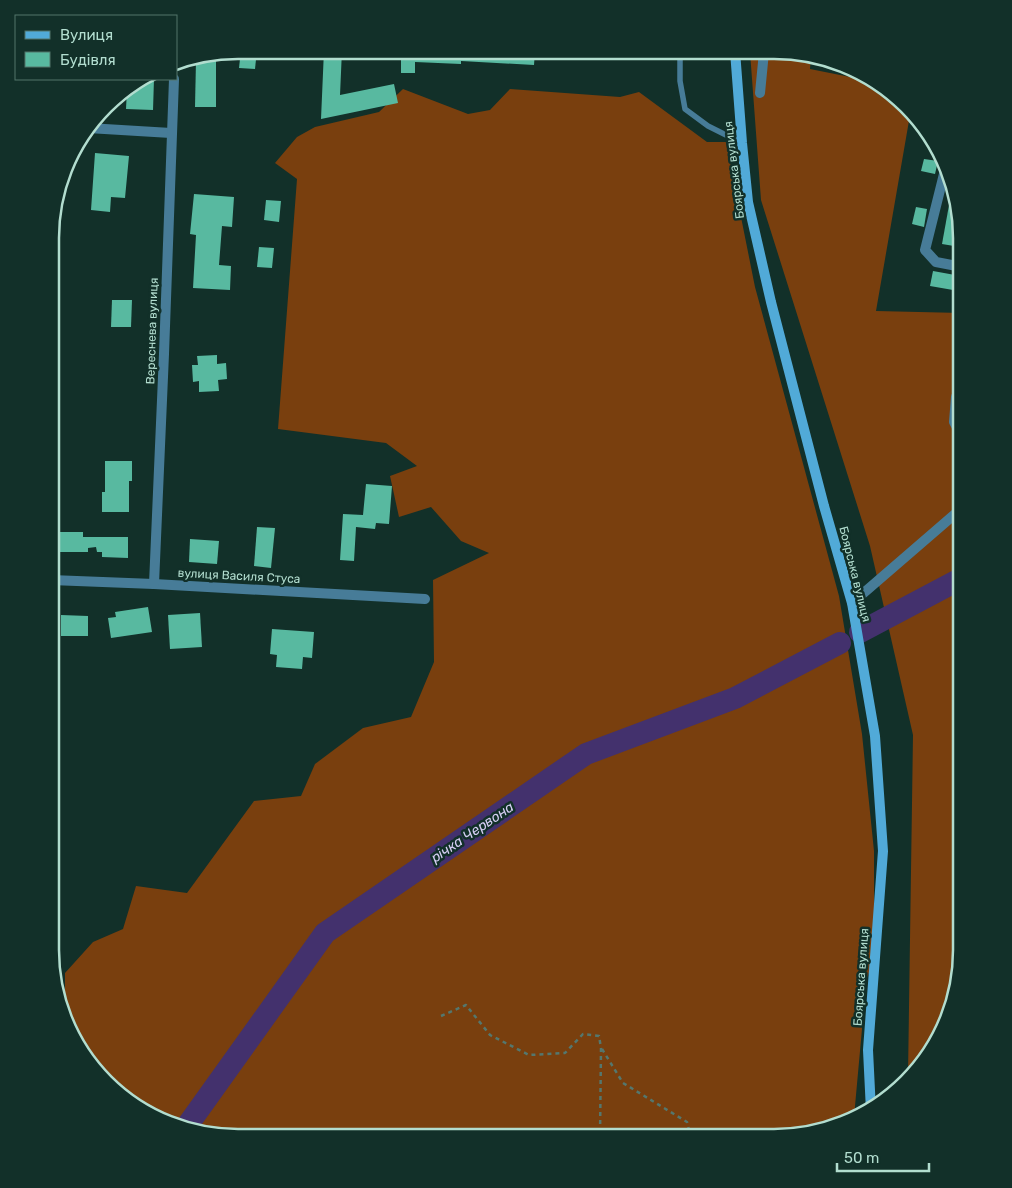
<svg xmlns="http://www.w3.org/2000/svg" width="1012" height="1188" viewBox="0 0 1012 1188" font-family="Rubik,sans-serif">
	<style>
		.forest { fill: #793f0e }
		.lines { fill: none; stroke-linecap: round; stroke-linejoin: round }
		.river { stroke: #43316d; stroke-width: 22 }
		.building { fill: #58b9a0 }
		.path { stroke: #54776e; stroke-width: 2.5; stroke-dasharray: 4 4; stroke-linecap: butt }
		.lane { stroke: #477c98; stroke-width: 5.5 }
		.street { stroke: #477c98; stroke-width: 10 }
		.secondary { stroke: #51aad8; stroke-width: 10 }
		.labels { text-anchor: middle; stroke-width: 5; stroke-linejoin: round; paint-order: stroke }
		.street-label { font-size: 12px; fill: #b2ddcf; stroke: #123029 }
		.water-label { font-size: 14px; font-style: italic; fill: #d6cef4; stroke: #123029 }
		.rim { fill: none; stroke: #b2ddcf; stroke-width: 2.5 }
	</style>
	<rect width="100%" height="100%" fill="#123029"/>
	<g class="forest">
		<path d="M750,52H799L811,56L810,69L880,83L910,115L876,311L962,313V963L952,1010L931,1054L908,1076L913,735L870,546L761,200Z"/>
		<path d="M403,89L468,114L490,110L510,89L620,97L639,92L707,142H726L755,287L839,596L862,734L874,851V960L861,993L862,1029L854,1117L786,1138H225L144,1113L105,1083L75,1044L64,1017L65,1016V973L93,942L123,929L136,886L187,893L254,801L301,796L315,764L363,728L411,717L434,662L433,580L489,553L461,541L431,507L399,517L390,476L417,466L386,443L278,429L297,179L275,163L297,137L315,127L379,112Z"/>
	</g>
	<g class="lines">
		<g class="river">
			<path d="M860,632L962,578"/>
			<path d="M187,1126L325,933L586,754L735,698L840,643"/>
		</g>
	</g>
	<g class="building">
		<path d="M241,50H257L255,69L239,68Z"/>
		<path d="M324,50H342L340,95L394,84L398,103L321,119Z"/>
		<path d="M401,50L535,51L534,65L461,61V64L415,62V73H401Z"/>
		<path d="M196,60H216V107H195Z"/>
		<path d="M145,79H154L153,110L126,109L127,89Z"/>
		<path d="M95,153L129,156L125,198L111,197L110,212L91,210Z"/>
		<path d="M924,159L938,161L935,174L921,171Z"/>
		<path d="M953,183L956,189L959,217L954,246L942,244Z"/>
		<path d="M194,194L234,197L232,227L222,226L219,265L231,266L230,290L193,288L196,235L190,234Z"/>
		<path d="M266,200L281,201L279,222L264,220Z"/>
		<path d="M916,207L927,209L924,227L912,224Z"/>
		<path d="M259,247L274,248L272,268L257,267Z"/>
		<path d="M933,271L955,275L953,290L930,286Z"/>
		<path d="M112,300H132L131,327H111Z"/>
		<path d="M217,355V364L226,363L227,379L218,380L219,391L199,392V381L193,382L192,365H198L197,356Z"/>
		<path d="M105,461H132V481H129V512H102V492H105Z"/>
		<path d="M366,484L392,486L389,524L376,523L375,529L356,527L354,561L340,560L343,514L363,515Z"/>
		<path d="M257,527L275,528L271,568L254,566Z"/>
		<path d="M57,532H83V537H128V558L102,557V552H97L96,547L88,548V552H56Z"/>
		<path d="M190,539L219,541L217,564L189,562Z"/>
		<path d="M148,607L152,632L111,638L108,618L116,617L115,612Z"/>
		<path d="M200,613L202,647L170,649L168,615Z"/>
		<path d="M61,615L88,616V636H61Z"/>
		<path d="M272,629L314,632L312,658L303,657L302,669L276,667L277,655L270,654Z"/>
	</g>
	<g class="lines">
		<g class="path">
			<path d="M441,1016L466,1005L490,1035L529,1055L565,1053L583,1034L599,1036L601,1048L600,1138"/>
			<path d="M602,1049L623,1083L687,1122L691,1138"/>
		</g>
		<path class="lane" d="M680,51V81L685,109L708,126L742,143"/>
		<g class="street">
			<path d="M760,93L764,52"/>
			<path d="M88,128L171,133"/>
			<path d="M946,166L925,250L936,262L962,267"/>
			<path d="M962,437L954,422L956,397L962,393"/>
			<path d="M51,580L154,584L425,599"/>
			<path d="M154,584L164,354L174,79"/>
			<path d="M852,603L962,508"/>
		</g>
		<path class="secondary" d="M735,51L742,143L748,202L771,302L824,506L852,603L875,736L883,851L868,1050L871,1111"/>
	</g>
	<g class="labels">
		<g class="street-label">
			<text transform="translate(734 170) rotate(-97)" y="4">Боярська вулиця</text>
			<text transform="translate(152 331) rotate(-88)" y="4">Вереснева вулиця</text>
			<text transform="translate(855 574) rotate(76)" y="4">Боярська вулиця</text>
			<text transform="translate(239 576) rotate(3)" y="4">вулиця Василя Стуса</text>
			<text transform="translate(861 977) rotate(-86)" y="4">Боярська вулиця</text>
		</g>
		<g class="water-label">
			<text transform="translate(472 832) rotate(-34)" y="5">річка Червона</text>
		</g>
	</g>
	<path d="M0 0H1012V1188H0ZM238 59H774A179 179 0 0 1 953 238V950A179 179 0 0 1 774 1129H238A179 179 0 0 1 59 950V238A179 179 0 0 1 238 59Z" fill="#123029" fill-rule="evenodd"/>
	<path class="rim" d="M238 59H774A179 179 0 0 1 953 238V950A179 179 0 0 1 774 1129H238A179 179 0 0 1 59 950V238A179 179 0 0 1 238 59Z"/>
	<rect x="15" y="15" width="162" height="65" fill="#123029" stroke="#52756b"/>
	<rect x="25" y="31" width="25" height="8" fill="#51aad8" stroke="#52756b"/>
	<text x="60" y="40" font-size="15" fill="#b2ddcf">Вулиця</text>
	<rect x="25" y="52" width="25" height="15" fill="#58b9a0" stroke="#52756b"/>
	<text x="60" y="65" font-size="15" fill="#b2ddcf">Будівля</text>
	<path d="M837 1163v8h92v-8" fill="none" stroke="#b2ddcf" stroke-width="2.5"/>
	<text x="844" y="1163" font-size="15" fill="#b2ddcf" stroke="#123029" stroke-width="4" paint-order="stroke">50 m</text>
</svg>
